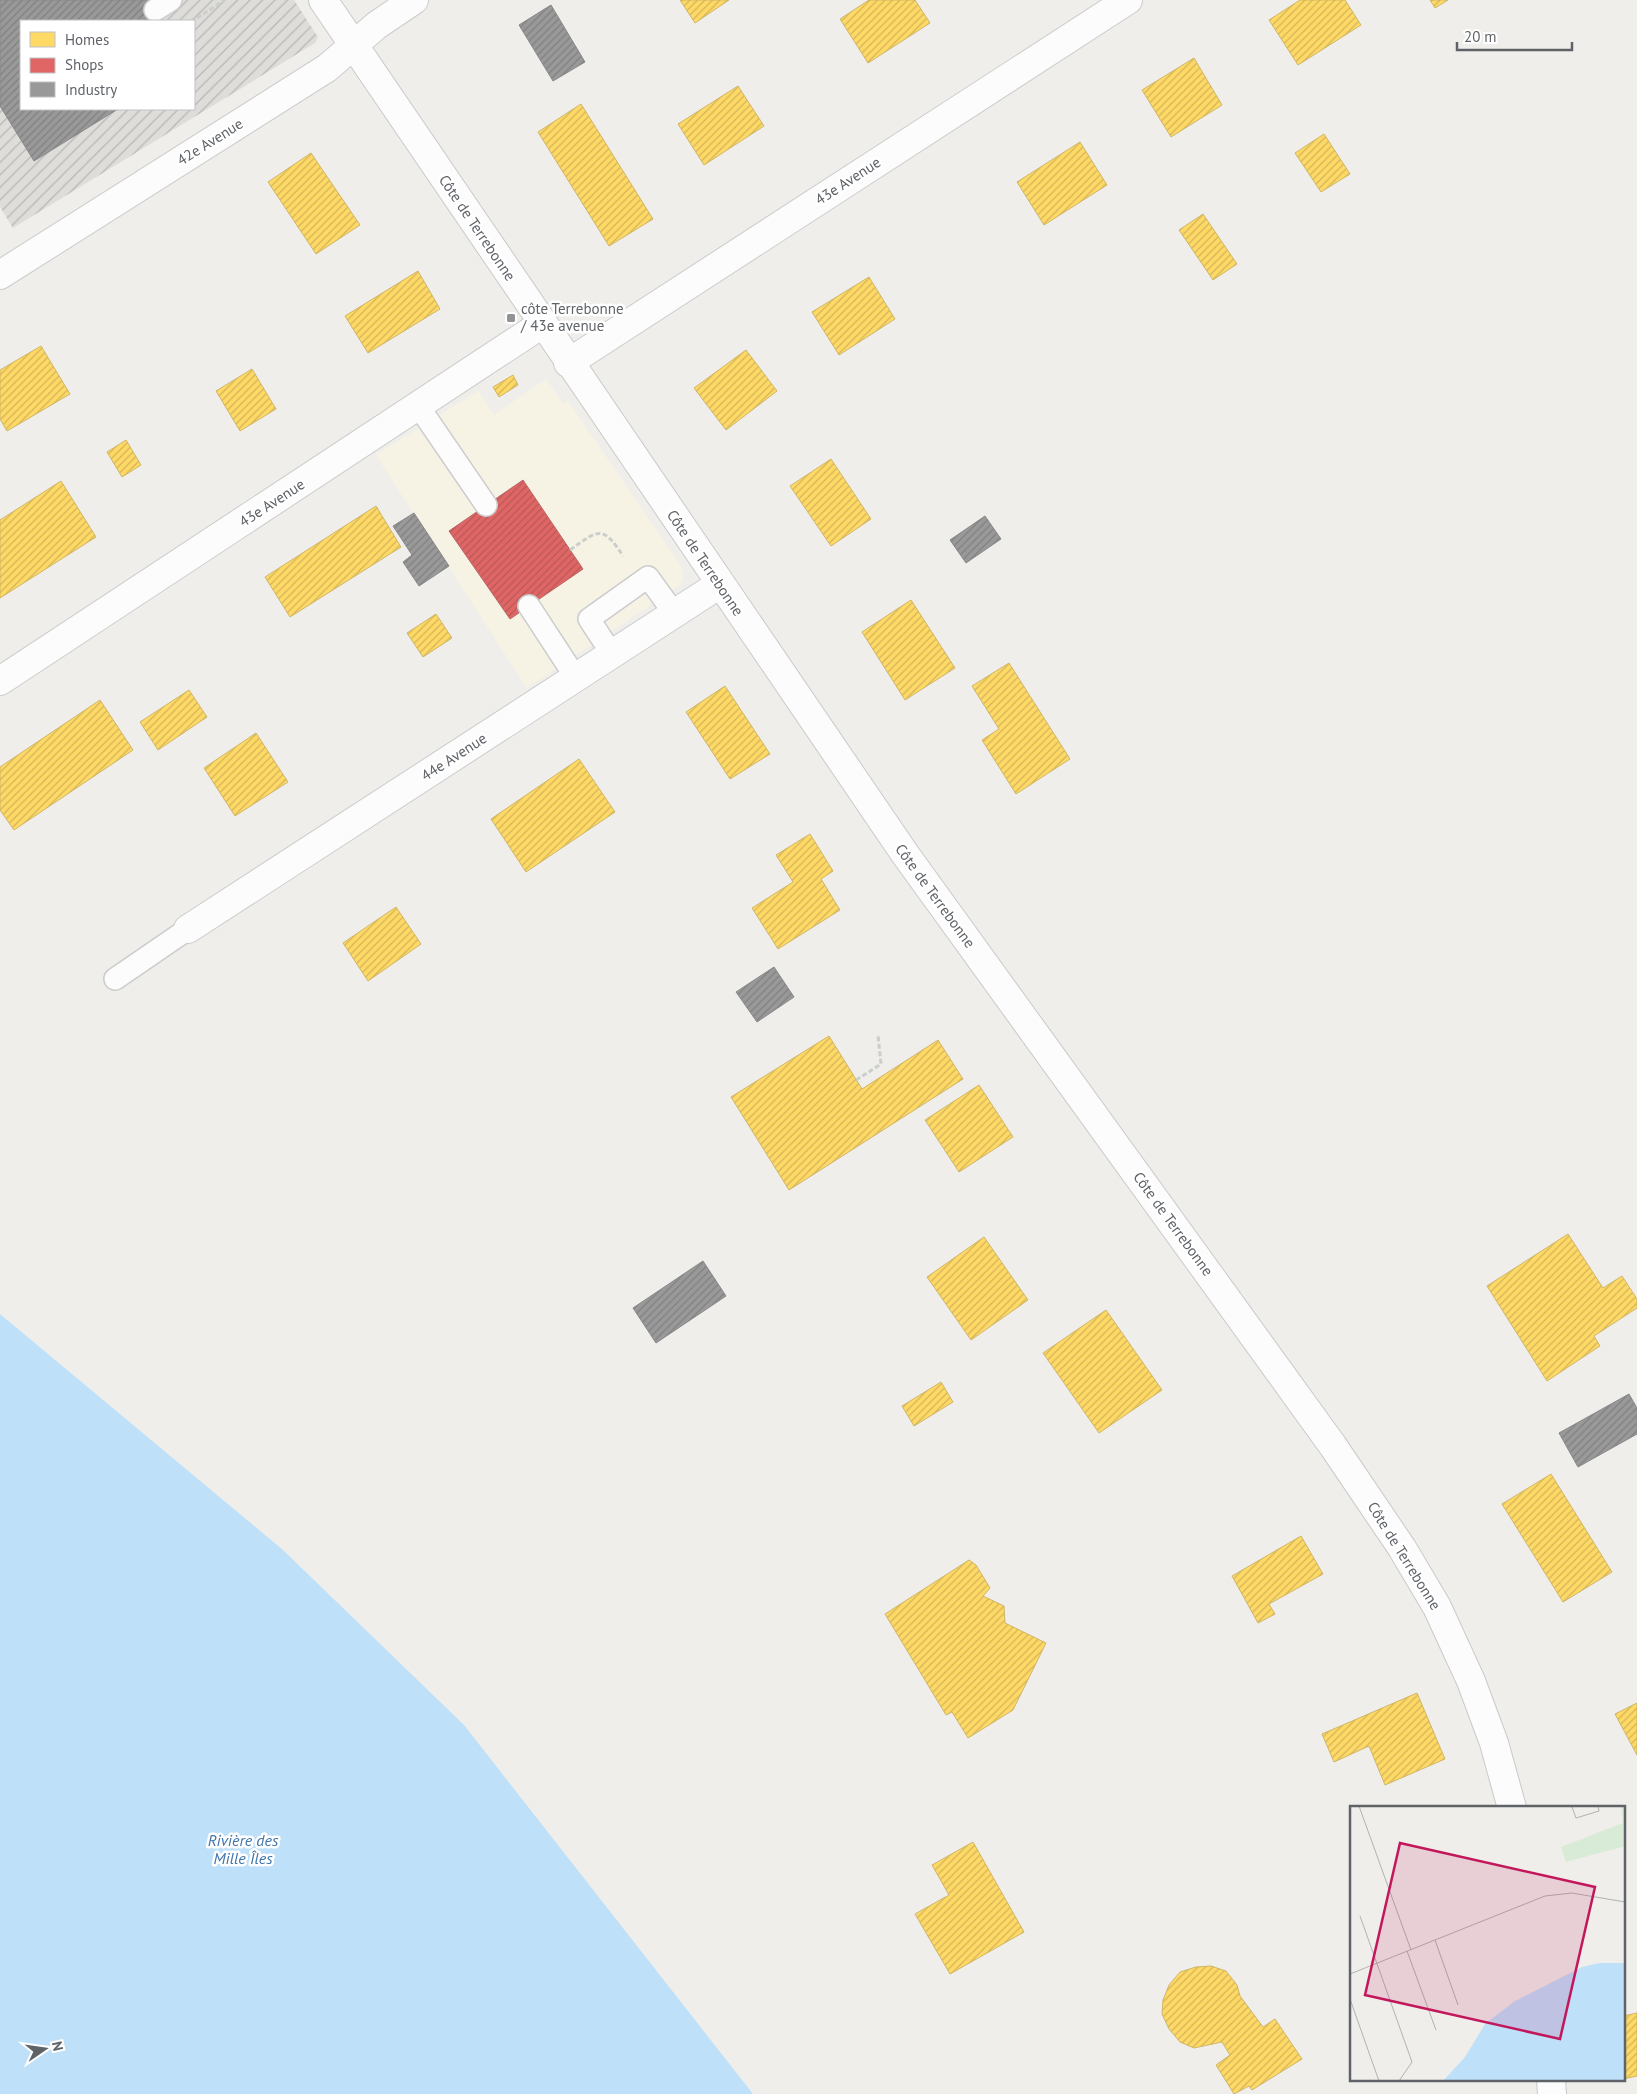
<svg xmlns="http://www.w3.org/2000/svg" width="1637" height="2094" viewBox="0 0 1637 2094" font-family="'PT Sans',sans-serif">
	<style>
		.commercial { fill: #f7f3e4 }
		.industrial { fill: url(#industrial-furrows); fill-rule: evenodd }
		.water { fill: #bfe0f9 }
		.homes { fill: url(#homes-hatch); stroke: #cfb667 }
		.shops { fill: url(#shops-hatch); stroke: #b96567 }
		.industry { fill: url(#industry-hatch); stroke: #88898a }
		.lines { fill: none; stroke-linecap: round; stroke-linejoin: round }
		.service-casing { stroke: #cbcccc; stroke-width: 24 }
		.minor-casing { stroke: #cbcccc; stroke-width: 30 }
		.secondary-casing { stroke: #cacacb; stroke-width: 30 }
		.path { stroke: #cacfcc; stroke-width: 3; stroke-dasharray: 5 2.5; stroke-linecap: butt }
		.service { stroke: #fdfcfc; stroke-width: 21 }
		.minor { stroke: #fdfcfc; stroke-width: 28 }
		.secondary { stroke: #fdfcfc; stroke-width: 28 }
		.poi-dot { fill: #919496; stroke: #fff; stroke-width: 2 }
		.labels { text-anchor: middle; stroke-width: 5; stroke-linejoin: round; paint-order: stroke }
		.street-label { font-size: 15px; fill: #5f6368; stroke: #fff }
		.poi-label { font-size: 15px; fill: #5f6368; stroke: #fff; text-anchor: start }
		.water-label { font-size: 16px; font-style: italic; fill: #4174aa; stroke: #fff }
		.inset-road { fill: none; stroke: #b1b2b2; stroke-width: 1 }
		.view { fill: #c2185b; fill-opacity: 0.15; stroke: #c2185b; stroke-width: 2.5 }
		.inset-edge { fill: none; stroke: #5f6368; stroke-width: 2.5 }
	</style>
	<defs>
		<pattern id="industrial-furrows" width="10" height="10" patternUnits="userSpaceOnUse" patternTransform="scale(1.25)"><rect width="10" height="10" fill="#dfddda"/><path d="M-1 1l2-2M0 10L10 0M9 11l2-2" fill="none" stroke="#b8b7b5"/></pattern>
		<pattern id="homes-hatch" width="6" height="6" patternUnits="userSpaceOnUse" patternTransform="scale(1.25)"><rect width="6" height="6" fill="#ffd966"/><path d="M-1 1l2-2M0 6l6-6M5 7l2-2" fill="none" stroke="#d2b458"/></pattern>
		<pattern id="shops-hatch" width="6" height="6" patternUnits="userSpaceOnUse" patternTransform="scale(1.25)"><rect width="6" height="6" fill="#e06666"/><path d="M-1 1l2-2M0 6l6-6M5 7l2-2" fill="none" stroke="#b95858"/></pattern>
		<pattern id="industry-hatch" width="6" height="6" patternUnits="userSpaceOnUse" patternTransform="scale(1.25)"><rect width="6" height="6" fill="#999"/><path d="M-1 1l2-2M0 6l6-6M5 7l2-2" fill="none" stroke="#808081"/></pattern>
	</defs>
	<rect width="100%" height="100%" fill="#efeeea"/>
	<path class="commercial" d="M546,379L563,404L568,401L681,566L683,575L680,585L674,589L527,688L376,455L478,391L494,415Z"/>
	<path class="industrial" d="M0,0H294L318,37L315,43L13,228L0,207ZM21,21H194V109H21Z"/>
	<path class="water" d="M0,1314L283,1550L464,1725L753,2094H0Z"/>
	<g class="homes">
		<path d="M680,0H729L695,23Z"/>
		<path d="M869,0H915L930,23L868,63L840,19Z"/>
		<path d="M1300,0H1345L1361,25L1298,65L1269,20Z"/>
		<path d="M1430,0H1448L1435,8Z"/>
		<path d="M1194,58L1222,105L1171,137L1142,90Z"/>
		<path d="M738,86L764,126L704,165L678,124Z"/>
		<path d="M581,104L653,219L609,246L538,132Z"/>
		<path d="M1324,134L1350,174L1321,192L1295,153Z"/>
		<path d="M1080,142L1107,185L1044,225L1017,182Z"/>
		<path d="M311,153L360,225L316,254L268,182Z"/>
		<path d="M1203,214L1237,264L1213,280L1179,230Z"/>
		<path d="M418,271L440,309L368,353L345,316Z"/>
		<path d="M869,277L895,319L839,355L812,312Z"/>
		<path d="M41,346L70,394L7,431L0,419V370Z"/>
		<path d="M746,350L777,391L726,430L694,388Z"/>
		<path d="M252,369L276,409L240,431L216,391Z"/>
		<path d="M513,375L518,385L499,397L493,387Z"/>
		<path d="M126,440L141,465L122,477L107,452Z"/>
		<path d="M831,459L871,519L831,546L790,486Z"/>
		<path d="M61,481L96,537L0,598V520Z"/>
		<path d="M376,506L401,547L290,617L265,577Z"/>
		<path d="M911,600L955,668L905,700L862,632Z"/>
		<path d="M436,614L452,638L423,657L407,633Z"/>
		<path d="M1009,663L1070,759L1016,794L982,740L999,729L972,686Z"/>
		<path d="M725,686L770,754L730,779L686,712Z"/>
		<path d="M189,690L207,717L158,750L140,722Z"/>
		<path d="M100,700L133,750L14,830L0,810V767Z"/>
		<path d="M256,733L288,782L235,816L204,768Z"/>
		<path d="M579,759L615,812L526,872L491,819Z"/>
		<path d="M810,834L833,871L821,879L840,910L778,949L752,908L793,882L776,855Z"/>
		<path d="M396,907L421,944L368,981L343,943Z"/>
		<path d="M829,1036L862,1089L938,1040L963,1079L789,1190L731,1097Z"/>
		<path d="M979,1085L1013,1137L959,1172L925,1120Z"/>
		<path d="M1568,1234L1603,1288L1622,1276L1637,1299V1308L1594,1336L1600,1346L1547,1381L1487,1286Z"/>
		<path d="M984,1237L1028,1300L971,1340L927,1277Z"/>
		<path d="M1106,1310L1162,1390L1099,1433L1043,1353Z"/>
		<path d="M941,1382L953,1402L914,1426L902,1406Z"/>
		<path d="M1551,1474L1612,1572L1563,1602L1502,1504Z"/>
		<path d="M1301,1536L1323,1574L1269,1604L1275,1614L1258,1623L1232,1576Z"/>
		<path d="M969,1560L976,1565L990,1588L983,1596L1004,1606L1005,1623L1046,1643L1013,1710L968,1738L952,1712L946,1715L885,1614Z"/>
		<path d="M1417,1693L1445,1759L1385,1785L1369,1746L1334,1762L1322,1734Z"/>
		<path d="M1637,1703V1755L1615,1714Z"/>
		<path d="M973,1842L1024,1932L950,1974L915,1914L949,1895L932,1865Z"/>
		<path d="M1211,1966L1226,1971L1237,1985L1240,1996L1263,2027L1275,2019L1302,2059L1252,2090L1249,2086L1234,2094L1216,2065L1230,2055L1222,2042L1194,2048L1180,2042L1169,2029L1162,2014L1163,2000L1169,1985L1180,1972L1196,1967Z"/>
		<path d="M1637,2013V2076L1623,2079V2016Z"/>
	</g>
	<path class="shops" d="M523,480L583,569L510,619L449,531Z"/>
	<g class="industry">
		<path d="M0,0H149L162,21H21V109H118L34,161L0,106Z"/>
		<path d="M551,5L585,62L553,81L519,25Z"/>
		<path d="M414,513L449,566L419,586L403,562L412,555L393,526Z"/>
		<path d="M985,516L1001,539L966,563L950,540Z"/>
		<path d="M774,967L794,997L757,1022L736,992Z"/>
		<path d="M703,1261L726,1296L656,1343L633,1308Z"/>
		<path d="M1629,1394L1637,1408V1434L1578,1467L1559,1433Z"/>
	</g>
	<g class="lines">
		<g class="service-casing">
			<g id="service">
				<path d="M155,10L171,0"/>
				<path d="M419,407L486,505"/>
				<path d="M529,606L576,678"/>
				<path d="M612,654L589,619L648,577L674,613"/>
				<path d="M115,979L188,929"/>
			</g>
		</g>
		<g class="minor-casing">
			<g id="minor">
				<path d="M0,275L327,68L377,25L414,0"/>
				<path d="M568,363L1128,0"/>
				<path d="M0,681L542,324"/>
				<path d="M188,929L720,584"/>
			</g>
		</g>
		<g class="secondary-casing">
			<g id="secondary">
				<path d="M323,0L905,854L1333,1446L1402,1548L1437,1607L1471,1681L1494,1743L1512,1808"/>
				<path d="M1551,2080L1552,2094"/>
			</g>
		</g>
		<g class="path">
			<path d="M197,18L225,0"/>
			<path d="M570,550C599,529 603,525 623,556"/>
			<path d="M856,1080L881,1064L878,1035"/>
		</g>
		<use href="#service" class="service"/>
		<use href="#minor" class="minor"/>
		<use href="#secondary" class="secondary"/>
	</g>
	<rect class="poi-dot" x="506" y="313" width="10" height="10" rx="2.5"/>
	<g class="labels">
		<g class="street-label">
			<text transform="translate(210 142) rotate(-32)" y="5">42e Avenue</text>
			<text transform="translate(848 181) rotate(-33)" y="5">43e Avenue</text>
			<text transform="translate(477 228) rotate(56)" y="5">Côte de Terrebonne</text>
			<text transform="translate(272 503) rotate(-33)" y="5">43e Avenue</text>
			<text transform="translate(705 563) rotate(56)" y="5">Côte de Terrebonne</text>
			<text transform="translate(454 757) rotate(-33)" y="5">44e Avenue</text>
			<text transform="translate(935 896) rotate(54)" y="5">Côte de Terrebonne</text>
			<text transform="translate(1173 1224) rotate(54)" y="5">Côte de Terrebonne</text>
			<text transform="translate(1404 1556) rotate(58)" y="5">Côte de Terrebonne</text>
		</g>
		<g class="poi-label">
			<text x="521" y="314">côte Terrebonne<tspan x="521" dy="17">/ 43e avenue</tspan></text>
		</g>
		<g class="water-label">
			<text x="243" y="1846">Rivière des<tspan x="243" dy="18">Mille Îles</tspan></text>
		</g>
	</g>
	<g transform="translate(1350 1806)">
		<rect width="275" height="275" fill="#efeeea"/>
		<path d="M271,0H275V40L216,56L211,41L273,17Z" fill="#d8ebd6"/>
		<path d="M250,157H275V275H93L115,251L135,218L165,195L232,161Z" fill="#bfe0f9"/>
		<path class="inset-road" d="M9,0L61,144M224,0L222,1L226,12L249,5L248,0M10,110L62,256L49,275M85,134L108,199M57,145L86,224M0,168L195,90L222,87L275,96M0,193L29,275"/>
		<path class="view" d="M50,37L245,81L210,233L15,189Z"/>
		<rect width="275" height="275" class="inset-edge"/>
	</g>
	<rect x="20" y="20" width="175" height="90" fill="#ffffff" stroke="#bfc1c3"/>
	<rect x="30" y="32" width="25" height="15" fill="#ffd966" stroke="#bfc1c3"/>
	<text x="65" y="45" font-size="15" fill="#5f6368">Homes</text>
	<rect x="30" y="58" width="25" height="15" fill="#e06666" stroke="#bfc1c3"/>
	<text x="65" y="70" font-size="15" fill="#5f6368">Shops</text>
	<rect x="30" y="82" width="25" height="15" fill="#999999" stroke="#bfc1c3"/>
	<text x="65" y="95" font-size="15" fill="#5f6368">Industry</text>
	<g transform="translate(45 2049) rotate(77)" stroke="#ffffff" stroke-width="4" paint-order="stroke">
	<path d="M0-4L9 19L0 12L-9 19Z" fill="#5f6368"/>
	<text y="-8" font-size="14" font-weight="bold" text-anchor="middle" fill="#5f6368">N</text>
	</g>
	<path d="M1457 42v8h115v-8" fill="none" stroke="#5f6368" stroke-width="2.5"/>
	<text x="1464" y="42" font-size="15" fill="#5f6368" stroke="#ffffff" stroke-width="4" paint-order="stroke">20 m</text>
</svg>
